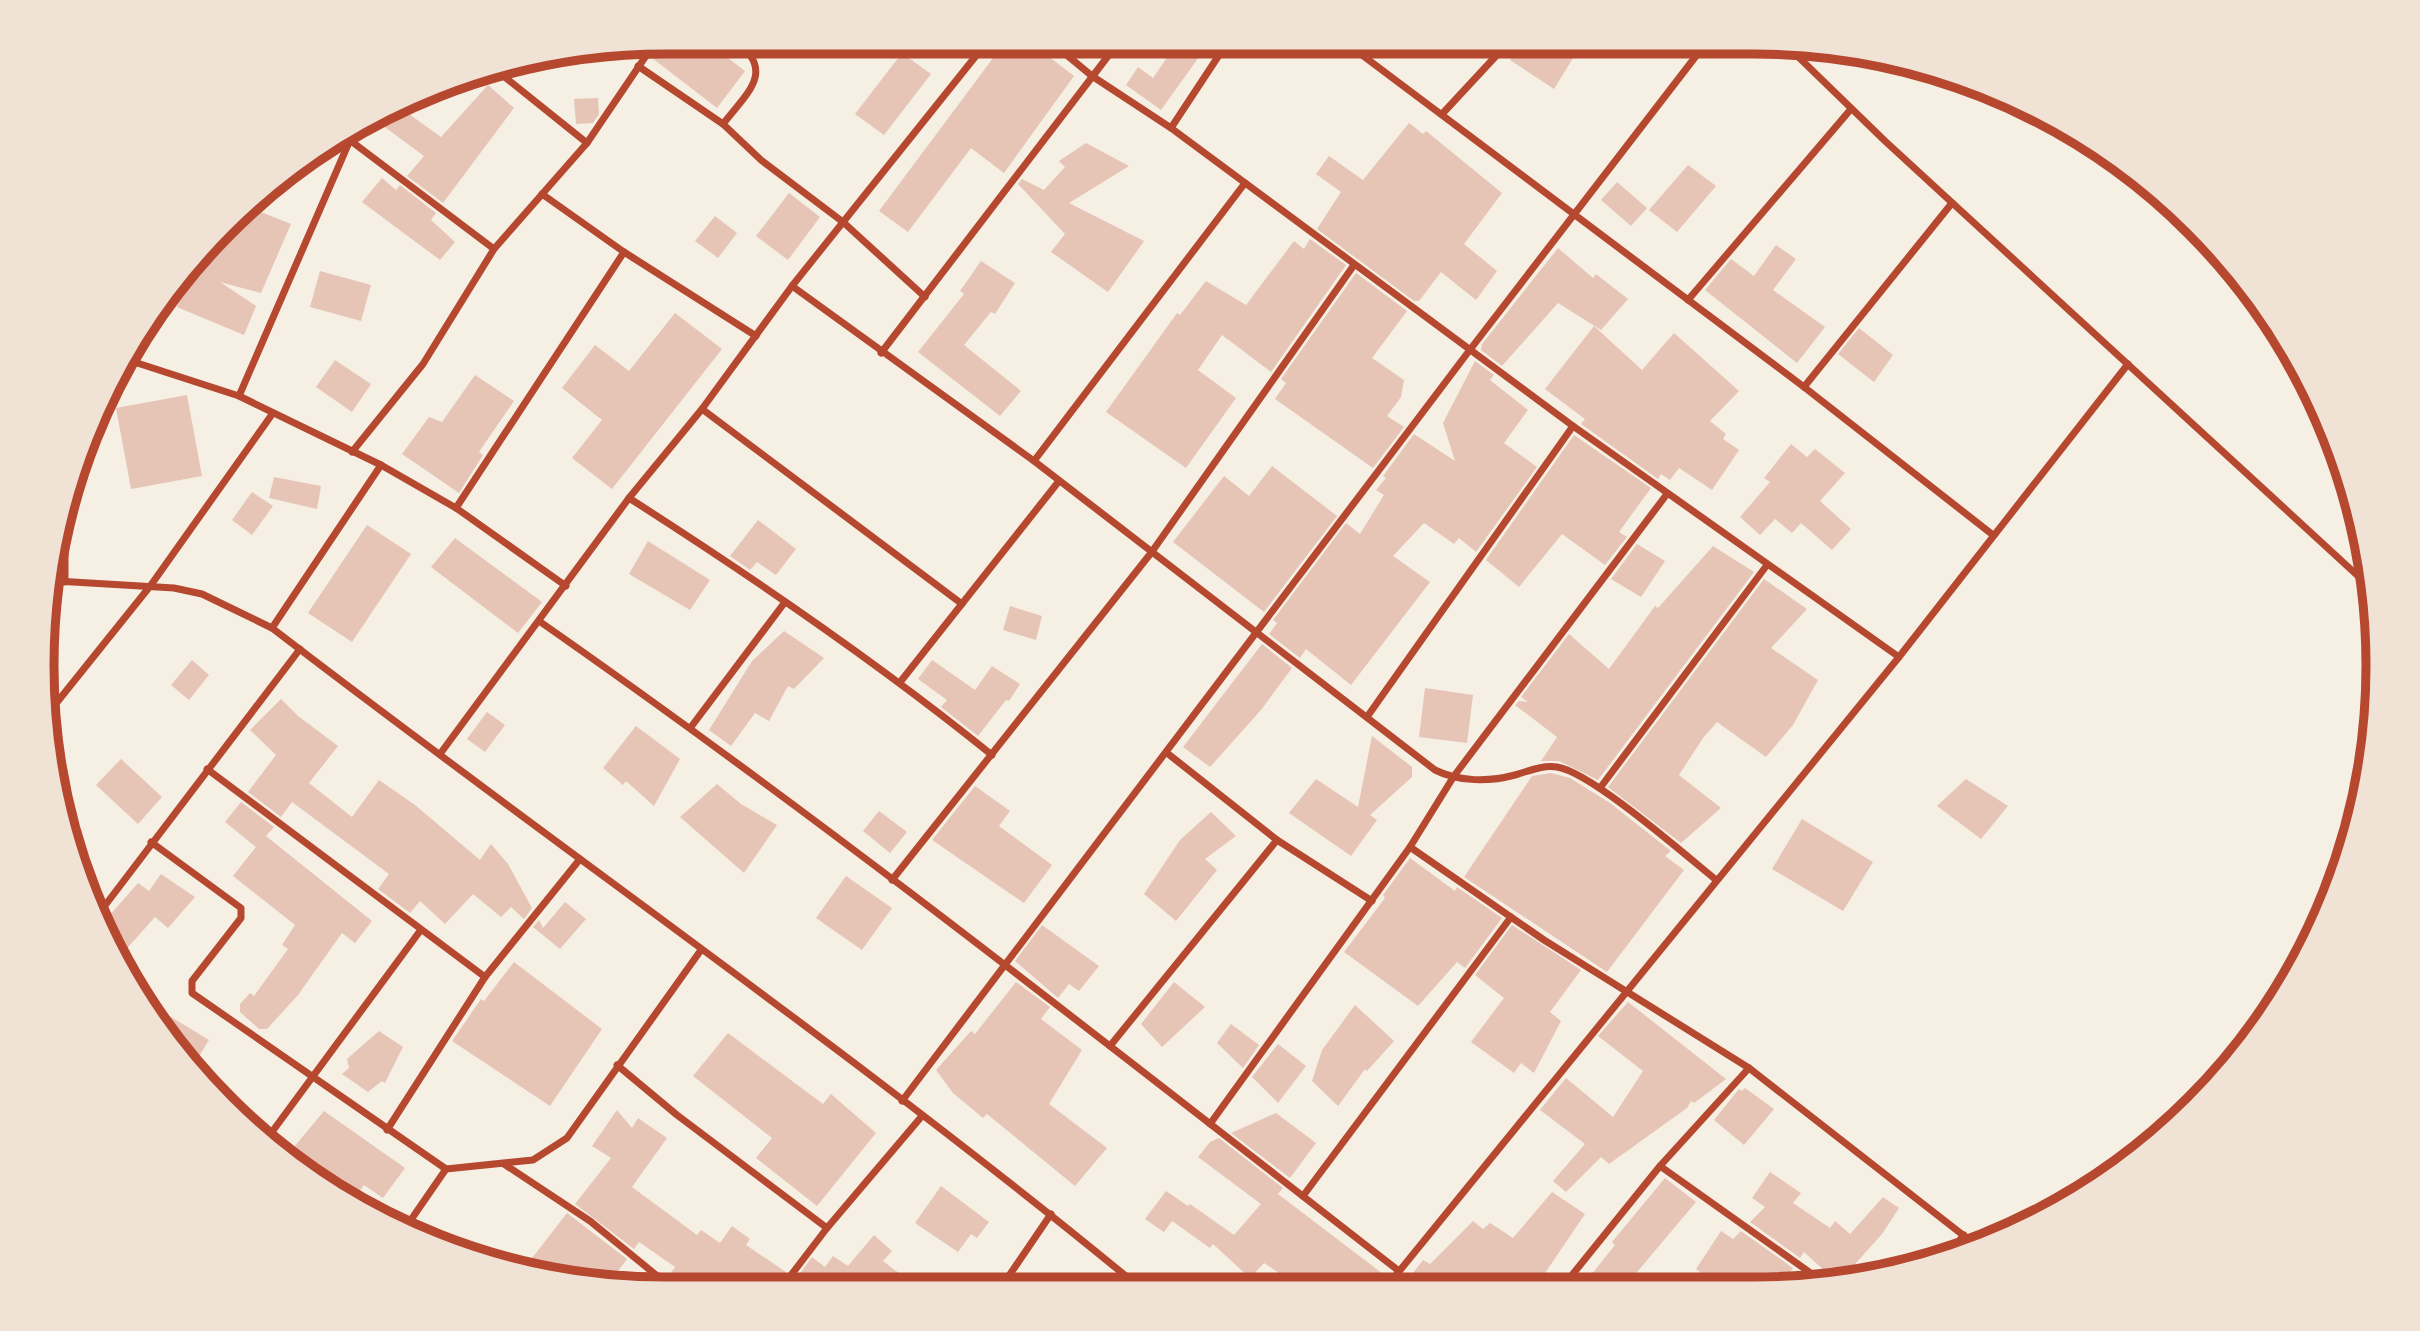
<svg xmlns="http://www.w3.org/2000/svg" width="2420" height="1331" viewBox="0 0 2420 1331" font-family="Inter,sans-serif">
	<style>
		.building { fill: #e6c5b7 }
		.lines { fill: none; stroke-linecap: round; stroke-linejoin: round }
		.minor { stroke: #b5482f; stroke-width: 7 }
		.rim { fill: none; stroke: #b5482f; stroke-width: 9 }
	</style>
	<rect width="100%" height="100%" fill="#f6efe4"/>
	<g class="building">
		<path d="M707,42L745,71L717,108L652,58L660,43Z"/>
		<path d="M1005,42H1030L1074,76L1004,173L971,148L908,232L879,211Z"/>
		<path d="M1177,43H1209L1161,110L1126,85L1138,67L1153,78Z"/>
		<path d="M1521,43H1556L1575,55L1554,89L1510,60Z"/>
		<path d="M902,53L931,74L884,135L855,114Z"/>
		<path d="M488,85L514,108L443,203L407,176L424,156L378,122L402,109L441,137Z"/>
		<path d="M598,98L599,114L593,123L576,124L574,99Z"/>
		<path d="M1409,123L1423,134L1426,131L1502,193L1464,244L1497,271L1476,300L1441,272L1419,301H1414L1317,229L1341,192L1316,174L1329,156L1363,180Z"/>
		<path d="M1086,143L1129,166L1069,203L1144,241L1108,292L1051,252L1065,234L1018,184L1022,179L1044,190L1065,167L1059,161Z"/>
		<path d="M1688,165L1716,186L1677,232L1649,210Z"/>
		<path d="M382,178L396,190L400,185L436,213L431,220L455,242L440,260L362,202Z"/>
		<path d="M1617,182L1647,208L1631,226L1601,200Z"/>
		<path d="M789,193L820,217L788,260L756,236Z"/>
		<path d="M251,208L291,224L261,293L220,282L256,306L244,335L177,307L190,273Z"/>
		<path d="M715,216L737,233L718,258L695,241Z"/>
		<path d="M1310,239L1346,265L1271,372L1222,335L1198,370L1236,398L1186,468L1106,412L1177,313L1180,315L1206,281L1246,305L1294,241L1304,249Z"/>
		<path d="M1776,245L1796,259L1773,290L1825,327L1797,363L1705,290L1731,259L1754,276Z"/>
		<path d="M1558,248L1593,278L1596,274L1628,299L1601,330L1558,303L1502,366L1481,350L1482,344Z"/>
		<path d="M981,261L1015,283L995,314L991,312L964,345L1021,391L1000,416L918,352L964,294L960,291Z"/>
		<path d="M320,271L371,285L361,321L310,307Z"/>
		<path d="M1356,273L1407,311L1372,358L1404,380L1401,397L1387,416L1404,427L1373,468L1275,399L1286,383L1281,379Z"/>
		<path d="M675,313L722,349L612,489L572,458L602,420L562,388L595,345L629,371Z"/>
		<path d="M1594,326L1642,370L1674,333L1739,391L1710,421L1726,434L1723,439L1739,450L1712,490L1679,468L1670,480L1661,474L1658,479L1581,424L1585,419L1545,389Z"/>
		<path d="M1859,328L1893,355L1874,382L1838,354Z"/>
		<path d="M335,360L371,384L352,412L316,387Z"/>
		<path d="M1475,361L1494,375L1490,380L1528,410L1504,443L1537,467L1476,552L1459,538L1454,544L1424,523L1393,556L1430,582L1351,685L1306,649L1300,658L1269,634L1277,623L1273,620L1346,523L1360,534L1384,495L1376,490L1386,478L1383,476L1414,434L1455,461L1443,423Z"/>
		<path d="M475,375L514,401L479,452L483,455L459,493L402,454L429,417L442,422Z"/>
		<path d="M187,395L202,476L131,489L116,408Z"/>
		<path d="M1574,435L1651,488L1619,532L1627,537L1605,565L1562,534L1519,587L1486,560Z"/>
		<path d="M1791,444L1807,457L1815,449L1845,473L1820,501L1851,529L1832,550L1801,523L1792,533L1775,519L1760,535L1740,517L1770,482L1764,478Z"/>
		<path d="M1272,466L1337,516L1264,612L1173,542L1224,476L1249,496Z"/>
		<path d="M274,477L321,486L317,509L269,498Z"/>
		<path d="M252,492L273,506L252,535L232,520Z"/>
		<path d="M758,520L796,549L776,575L757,562L750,570L730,556Z"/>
		<path d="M367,525L411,554L352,642L308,613Z"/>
		<path d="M455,538L542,602L518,633L431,567Z"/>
		<path d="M648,541L710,580L690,610L629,574Z"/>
		<path d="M1637,544L1665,561L1641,597L1611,579Z"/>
		<path d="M1713,546L1754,572L1598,780L1559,761H1541L1557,737L1515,705L1519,701L1528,702L1521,697L1569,634L1609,669L1655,606L1658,608Z"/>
		<path d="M1764,579L1807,609L1771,648L1818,680L1793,725L1766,757L1717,722L1703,738L1679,775L1721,808L1681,843L1608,787Z"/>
		<path d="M1010,606L1042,616L1036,640L1003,630Z"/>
		<path d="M784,631L824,658L794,689L788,686L769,721L755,713L731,746L709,730L752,661Z"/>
		<path d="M1262,644L1292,668L1261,710L1210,767L1183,747Z"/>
		<path d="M192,660L209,675L189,700L171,685Z"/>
		<path d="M932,660L975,690L992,666L1020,684L1009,701L1006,700L978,736L941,707L947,700L918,679Z"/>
		<path d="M1425,688L1473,695L1467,743L1419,737Z"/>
		<path d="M281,699L298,716L338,746L309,783L352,817L379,780L415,805L480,860L491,844L508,864L532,908L524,919L511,907L501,917L473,894L445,924L420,901L410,913L378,889L389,874L292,802L281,817L248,792L276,755L250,730Z"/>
		<path d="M487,712L505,725L485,752L467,739Z"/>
		<path d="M636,726L680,759L654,806L626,781L623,785L603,768Z"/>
		<path d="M1372,736L1412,767V777L1370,815L1377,820L1351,856L1289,813L1316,779L1358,807Z"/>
		<path d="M121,759L162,797L138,824L96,785Z"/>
		<path d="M1551,773L1570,778L1610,803L1671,851L1665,856L1684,870L1607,972L1464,877L1532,776Z"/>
		<path d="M1966,779L2008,806L1981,839L1937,806Z"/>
		<path d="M717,784L741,804L777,825L744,873L680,817Z"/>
		<path d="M975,786L1010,811L999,826L1052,865L1024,903L932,840Z"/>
		<path d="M241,802L274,827L266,836L372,921L355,943L342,933L298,995L267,1029H259L240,1012V1004L250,993L254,996L288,949L282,945L295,925L233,876L256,847L225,822Z"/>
		<path d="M879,811L907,832L890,853L863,831Z"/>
		<path d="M1211,812L1236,836L1205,859L1217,870L1176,921L1144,894L1180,840Z"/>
		<path d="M1802,819L1873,862L1843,911L1772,869Z"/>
		<path d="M1410,858L1455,891L1457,887L1502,918L1465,968L1457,962L1418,1006L1344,952L1385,898L1383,895Z"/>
		<path d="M161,874L195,897L168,928L155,917L121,955L102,924L138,883L149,891Z"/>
		<path d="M846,876L892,908L862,950L816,918Z"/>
		<path d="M565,902L586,919L560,949L533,927L539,920L543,928Z"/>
		<path d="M1042,925L1099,966L1079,991L1069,984L1058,998L1015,961Z"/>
		<path d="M1512,925L1581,970L1550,1012L1561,1021L1534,1073L1521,1063L1514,1073L1471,1042L1504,998L1475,975Z"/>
		<path d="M514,962L602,1029L550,1106L452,1041L481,999L484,1001Z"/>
		<path d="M1016,982L1050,1007L1041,1019L1082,1050L1049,1104L1107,1148L1075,1186L987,1114L983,1118L953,1093L936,1070L971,1031L975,1034Z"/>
		<path d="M1174,982L1205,1007L1162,1047L1141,1024Z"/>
		<path d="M1628,1002L1726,1079L1694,1103L1691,1101L1687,1108L1609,1164L1601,1157L1566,1192L1553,1181L1585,1144L1540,1110L1566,1078L1613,1117L1643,1071L1598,1036Z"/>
		<path d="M1355,1005L1394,1041L1367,1071L1365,1069L1338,1106L1312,1081L1322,1050Z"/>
		<path d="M153,1006L209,1040L192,1068L182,1052Z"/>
		<path d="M1231,1024L1259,1045L1243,1068L1217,1043Z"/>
		<path d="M379,1031L403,1047L385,1083L382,1081L368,1092L342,1074L349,1068L347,1059Z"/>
		<path d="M728,1033L823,1104L831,1094L876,1133L817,1206L756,1158L772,1138L693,1076Z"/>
		<path d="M1278,1044L1306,1066L1278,1103L1252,1077Z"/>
		<path d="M1745,1088L1774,1109L1744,1145L1714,1120L1739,1089L1742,1091Z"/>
		<path d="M617,1110L632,1128L638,1118L667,1138L632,1187L697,1235L701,1230L720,1243L732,1226L750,1239L746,1245L786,1272L776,1287H691L671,1273L675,1267L639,1242L634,1249L575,1204L611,1158L592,1146Z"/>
		<path d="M324,1111L405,1168L383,1198L364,1185L351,1203L289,1153Z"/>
		<path d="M1276,1113L1316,1143L1290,1178L1231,1133Z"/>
		<path d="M1219,1138L1283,1188L1278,1194L1387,1277L1382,1285H1297L1264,1263L1250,1278L1213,1244L1210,1248L1172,1221L1164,1232L1145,1219L1166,1191L1188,1206L1190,1204L1234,1235L1261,1204L1198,1157L1210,1142Z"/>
		<path d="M1770,1172L1801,1193L1793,1203L1830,1228L1835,1221L1850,1234L1883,1197L1899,1208L1882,1234L1838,1283L1804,1252L1800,1258L1750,1222L1765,1207L1752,1198Z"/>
		<path d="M1665,1178L1696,1202L1627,1284L1583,1285L1615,1245L1612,1242Z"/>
		<path d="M941,1186L989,1222L977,1238L971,1234L958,1252L915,1223Z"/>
		<path d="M1552,1192L1585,1214L1537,1285H1404L1423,1260L1430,1264L1473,1221L1483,1229L1490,1223L1513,1238Z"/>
		<path d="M567,1213L627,1259L608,1285L522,1271Z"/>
		<path d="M1721,1231L1733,1239L1741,1231L1793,1268L1782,1284H1716L1696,1269Z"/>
		<path d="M874,1235L892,1251L883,1261L917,1287H790L812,1257L825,1267L833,1256L848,1266Z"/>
	</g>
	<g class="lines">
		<g class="minor">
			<path d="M737,42C776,72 746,94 723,124L761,160L843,222L925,297"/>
			<path d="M1051,42L1092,76L1171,128L1573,426L1899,657"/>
			<path d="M1346,43L1804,387L1993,535"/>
			<path d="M1784,43L1885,141L2370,587"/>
			<path d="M638,66L723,124"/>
			<path d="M496,70L587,143"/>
			<path d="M1443,113L1508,43"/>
			<path d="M1171,128L1227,43"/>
			<path d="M347,138L494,249"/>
			<path d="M624,252L756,336"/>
			<path d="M792,286L1034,461L1435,770C1459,782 1489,782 1515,775C1529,771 1542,765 1557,767C1591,772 1684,854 1715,879"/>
			<path d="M1688,300L1851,109"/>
			<path d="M881,353L1118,43"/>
			<path d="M128,360L239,396L381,465L456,508L566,586"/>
			<path d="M1804,387L1952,203"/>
			<path d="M239,396L350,140"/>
			<path d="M702,409L962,604"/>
			<path d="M352,452L423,364L494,249L587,143L654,44"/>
			<path d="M1034,461L1245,183"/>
			<path d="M629,498C754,578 876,661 992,755"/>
			<path d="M65,501V582"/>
			<path d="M456,508L624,252L542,194"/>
			<path d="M56,581L174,588L202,594L272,628C559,849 858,1055 1138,1286"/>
			<path d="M539,621C834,827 1116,1051 1399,1271"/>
			<path d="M272,628L381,465"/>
			<path d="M901,681L1059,481"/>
			<path d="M46,716L151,585L273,413"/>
			<path d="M1367,717L1573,426"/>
			<path d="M691,727L785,602"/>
			<path d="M1167,753L1277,840L1372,901"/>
			<path d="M440,754L629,498L702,409L792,286L987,42"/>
			<path d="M207,769L485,977L580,859"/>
			<path d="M1600,788L1767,565"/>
			<path d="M151,842L241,908V918L192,981V993L446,1169L533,1160L567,1138L701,950"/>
			<path d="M1410,847L1544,940L1749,1068L1977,1246"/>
			<path d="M892,880L1151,553L1354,265"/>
			<path d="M97,916L300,649"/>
			<path d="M1110,1046L1277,840"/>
			<path d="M617,1065L677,1115L827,1228"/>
			<path d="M902,1101L1469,351L1706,43"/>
			<path d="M1210,1124L1410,847L1454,776L1667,494"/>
			<path d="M387,1130L485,977"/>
			<path d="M269,1136L420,931"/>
			<path d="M504,1164L590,1221L672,1288"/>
			<path d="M1660,1166L1826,1284"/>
			<path d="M1303,1196L1511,917"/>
			<path d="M406,1227L446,1169"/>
			<path d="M1948,1254L1964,1235"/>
			<path d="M1388,1285L1899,657L2128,364"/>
			<path d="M1564,1285L1660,1166L1749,1068"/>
			<path d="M1002,1286L1051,1214"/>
			<path d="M782,1287L827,1228L922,1116"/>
		</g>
	</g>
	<path d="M0 0H2420V1331H0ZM665 54H1755A611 611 0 0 1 2366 665V666A611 611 0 0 1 1755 1277H665A611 611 0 0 1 54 666V665A611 611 0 0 1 665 54Z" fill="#f1e2d6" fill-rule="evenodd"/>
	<path class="rim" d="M665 54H1755A611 611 0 0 1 2366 665V666A611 611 0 0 1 1755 1277H665A611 611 0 0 1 54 666V665A611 611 0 0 1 665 54Z"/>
</svg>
